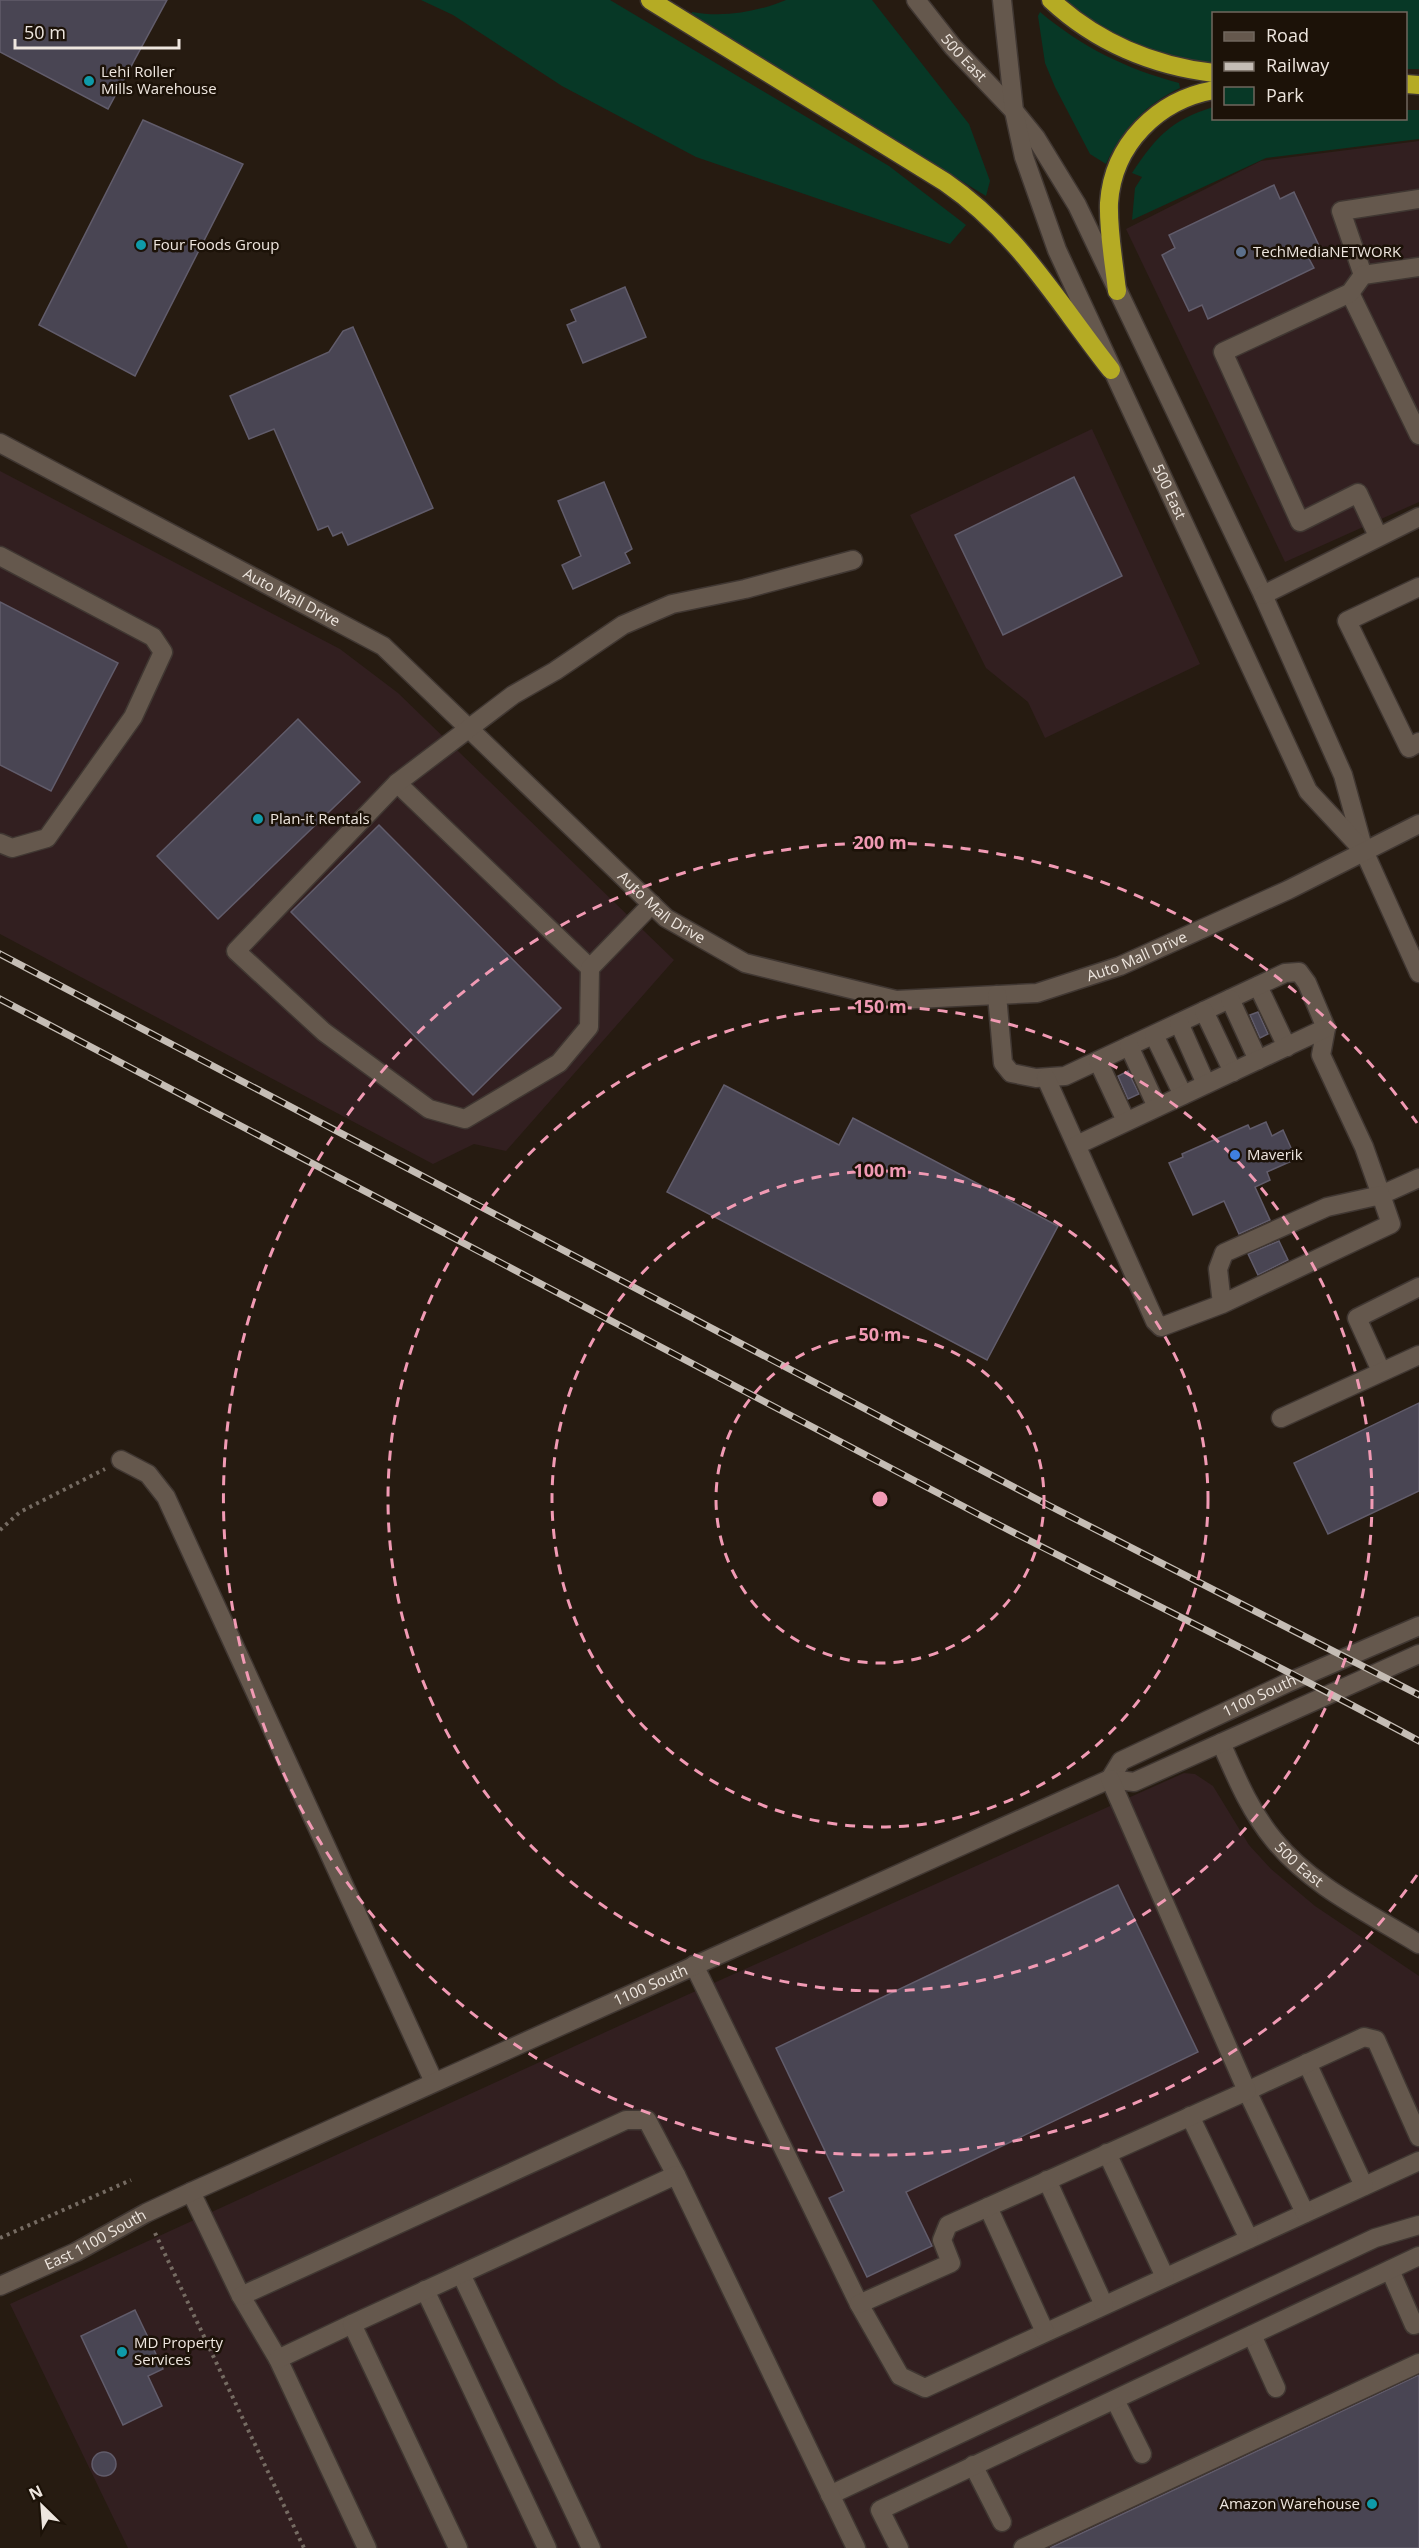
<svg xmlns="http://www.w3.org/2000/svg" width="1419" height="2548" viewBox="0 0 1419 2548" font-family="'Open Sans',sans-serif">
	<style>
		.commercial { fill: #321f20 }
		.green { fill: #073826 }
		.building { fill: #494553; stroke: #615c6b; stroke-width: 1.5 }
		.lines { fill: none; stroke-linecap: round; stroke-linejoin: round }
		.minor-casing { stroke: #403732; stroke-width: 21 }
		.highway-casing { stroke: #403732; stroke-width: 21 }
		.path { stroke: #756b62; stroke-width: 4; stroke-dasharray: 3 4.5; stroke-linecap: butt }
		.minor { stroke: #65584d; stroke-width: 18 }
		.highway { stroke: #b5ab24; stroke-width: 18 }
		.rail-casing { stroke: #c5bdb5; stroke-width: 7 }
		.rail { stroke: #1c1208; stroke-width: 4.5; stroke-dasharray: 14; stroke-linecap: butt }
		.ring { fill: none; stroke: #f19ab4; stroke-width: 3; stroke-dasharray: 10 8 }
		.culture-dot { fill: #0f9aa8; stroke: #1c1208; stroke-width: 2 }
		.service-dot { fill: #5c6f8a; stroke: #1c1208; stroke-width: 2 }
		.shop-dot { fill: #3f7fe0; stroke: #1c1208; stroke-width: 2 }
		.labels { text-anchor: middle; stroke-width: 5; stroke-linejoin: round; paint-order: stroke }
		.street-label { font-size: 15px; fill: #eee6df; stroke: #1c1208 }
		.poi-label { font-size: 15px; fill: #eee6df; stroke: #1c1208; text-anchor: start }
		.centre { fill: #f19ab4; stroke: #1c1208; stroke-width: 3 }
		.ring-label { font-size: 18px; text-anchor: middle; font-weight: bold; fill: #f19ab4; stroke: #1c1208; stroke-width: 5; stroke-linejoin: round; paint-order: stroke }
	</style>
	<rect width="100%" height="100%" fill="#261b11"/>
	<g class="commercial">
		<path d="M1419,141V502L1285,562L1126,229L1261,161Z"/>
		<path d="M1092,429L1200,664L1045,738L1028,702L986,668L910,515Z"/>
		<path d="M0,471L340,649L398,693L674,960L506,1151L474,1144L433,1164L0,934Z"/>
		<path d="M1184,1773L1195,1774L1213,1786L1249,1845L1271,1869L1315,1906L1419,1976V2548H128L10,2304L678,1999Z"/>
	</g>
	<g class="green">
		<path d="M421,0H610L889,166L966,225L950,244L696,157L562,86L453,15Z"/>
		<path d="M786,0H872L969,124L990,181L986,196L691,16L692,12C723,18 757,12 786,0Z"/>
		<path d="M1065,0H1419V69H1406V14H1214L1213,64C1156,54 1110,38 1065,0Z"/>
		<path d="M1040,12C1082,47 1126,69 1179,83L1180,88C1146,104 1122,129 1106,164L1090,154L1055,87L1045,63L1038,16Z"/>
		<path d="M1213,107L1214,118H1406V110H1419V139L1266,158L1132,220L1135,188L1142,177L1132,173C1157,136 1170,121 1213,107Z"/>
	</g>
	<g class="building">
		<path d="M0,0H167L108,109L0,52Z"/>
		<path d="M143,120L243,164L135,376L39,325Z"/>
		<path d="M1274,185L1280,199L1294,192L1320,248L1307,255L1314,268L1208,319L1202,305L1189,311L1162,255L1175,248L1169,235Z"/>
		<path d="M625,287L646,337L583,363L567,325L576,321L571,310Z"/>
		<path d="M353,327L433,508L348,545L342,532L333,536L328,526L318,530L274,429L249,439L230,396L329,352L343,331Z"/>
		<path d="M1074,477L1122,576L1003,635L955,535Z"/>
		<path d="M604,482L632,549L625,553L630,563L573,589L562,565L581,556L558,501Z"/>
		<path d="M0,602L118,663L51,791L0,765Z"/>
		<path d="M298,719L360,782L218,919L157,856Z"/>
		<path d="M379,825L561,1008L473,1095L291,912Z"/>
		<path d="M1258,1012L1268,1034L1260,1038L1250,1015Z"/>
		<path d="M1128,1071L1139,1094L1128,1099L1118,1076Z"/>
		<path d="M724,1085L839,1145L853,1118L1058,1226L987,1360L667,1192Z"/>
		<path d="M1266,1122L1272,1136L1283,1130L1296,1159L1267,1172L1270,1180L1255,1187L1270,1220L1239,1234L1224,1201L1193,1215L1169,1163L1183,1157L1182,1154L1248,1125L1250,1129Z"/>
		<path d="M1279,1241L1288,1260L1258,1275L1248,1254Z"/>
		<path d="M1419,1403V1491L1328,1534L1294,1463Z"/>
		<path d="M1118,1885L1198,2052L906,2192L932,2246L867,2277L829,2198L844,2191L776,2048Z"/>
		<path d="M135,2310L163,2369L148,2376L162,2406L123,2425L81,2336Z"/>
		<path d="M1419,2375V2548H1050Z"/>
		<circle cx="104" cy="2464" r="12"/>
	</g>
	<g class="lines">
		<g class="minor-casing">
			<g id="minor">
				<path id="s1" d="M916,0L953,47L1014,111L1036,138L1077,205L1263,595L1343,775L1364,851L1419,973"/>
				<path id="s2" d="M1002,0L1014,111L1024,157L1057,250L1308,791L1362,849"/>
				<path d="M1363,275L1341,211L1419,199"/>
				<path d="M1350,293L1419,435"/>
				<path id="s3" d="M0,443L383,646L666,918L745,963L896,1000L1037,993L1120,966L1288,890L1419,824"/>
				<path d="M1378,536L1358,493L1300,522L1223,352L1350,293L1363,275L1419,267"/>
				<path d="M0,556L153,637L163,652L133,717L47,838L12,848L0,843"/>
				<path d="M1419,587L1347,621L1409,748L1419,742"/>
				<path d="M1263,595L1419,517"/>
				<path d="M397,783L590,968"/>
				<path d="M652,904L590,968L589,1027L559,1063L465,1119L429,1109L324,1032L236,951L397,783L513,695L555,671L623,625L672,604L745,589L853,560"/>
				<path d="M1258,986L1287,1047"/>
				<path d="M997,995L1003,1063L1011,1073L1036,1078L1065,1076L1285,973L1299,972L1307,983L1326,1028L1321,1055L1364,1147L1381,1195L1419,1178"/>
				<path d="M1230,999L1258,1060"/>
				<path d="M1204,1011L1233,1072"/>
				<path d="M1179,1023L1206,1084"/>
				<path d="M1154,1035L1183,1095"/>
				<path d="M1129,1046L1157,1107"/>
				<path d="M1098,1061L1126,1121"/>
				<path d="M1046,1078L1155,1321L1161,1327L1222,1304L1391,1224L1381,1195L1327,1207L1224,1253L1218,1269L1222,1304"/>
				<path d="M1077,1145L1326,1028"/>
				<path d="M1381,1371L1357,1318L1419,1287"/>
				<path d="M1281,1418L1419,1355"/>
				<path d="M121,1460L148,1474L166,1497L434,2082"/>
				<path id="s4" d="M1221,1743C1236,1777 1250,1811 1274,1840C1311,1886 1369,1913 1419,1944"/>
				<path id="s5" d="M1110,1779L1121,1761L1287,1683L1419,1626"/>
				<path d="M694,1965L859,2304L900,2376L925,2388L1419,2161"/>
				<path d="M1307,2063L1364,2186"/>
				<path d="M1190,2116L1249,2239"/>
				<path d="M1107,2153L1165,2277"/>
				<path d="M1047,2180L1104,2305"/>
				<path d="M191,2192L241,2296L278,2359L367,2548"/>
				<path d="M988,2207L1045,2332"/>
				<path d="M1305,2213L1247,2091L1364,2037L1376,2040L1419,2137"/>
				<path d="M1390,2270L1414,2325"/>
				<path d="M461,2274L591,2548"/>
				<path id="s6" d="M0,2286L76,2252L146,2213L191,2192L1110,1779L1134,1782L1419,1654"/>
				<path d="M425,2290L547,2548"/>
				<path d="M241,2296L626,2120H647L676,2175"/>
				<path d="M859,2304L951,2263L942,2240L948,2225L1247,2091L1110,1779"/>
				<path d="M1252,2335L1276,2388"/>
				<path d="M278,2359L352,2324"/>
				<path d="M1115,2400L1142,2454"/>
				<path d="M973,2465L1002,2522"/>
				<path d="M830,2495L1375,2238L1419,2225"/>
				<path d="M458,2548L352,2324L676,2175L856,2548"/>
				<path d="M899,2548L880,2510L1419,2256"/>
				<path d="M1023,2548L1419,2363"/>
			</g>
		</g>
		<g class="highway-casing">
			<g id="highway">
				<path d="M650,0L945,182C1018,232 1058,303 1111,370"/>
				<path d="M1051,0C1096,42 1153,66 1214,73"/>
				<path d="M1406,84L1419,85"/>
				<path d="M1117,291C1114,262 1108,232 1109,203C1113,144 1158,100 1214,90"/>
			</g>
		</g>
		<g class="path">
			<path d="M0,1530L20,1512L105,1469"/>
			<path d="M155,2233L304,2548"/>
			<path d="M0,2238L131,2180"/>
		</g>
		<use href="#minor" class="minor"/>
		<use href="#highway" class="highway"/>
		<g class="rail-casing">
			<g id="rail">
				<path d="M0,954L1046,1504L1419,1695"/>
				<path d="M0,999L974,1512C1122,1589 1272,1661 1419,1741"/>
			</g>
		</g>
		<use href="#rail" class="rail"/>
	</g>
	<g class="ring">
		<circle cx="880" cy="1499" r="164"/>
		<circle cx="880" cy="1499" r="328"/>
		<circle cx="880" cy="1499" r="492"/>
		<path d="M1417 1875A656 656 0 1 1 1417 1123"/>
	</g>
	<g class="culture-dot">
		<circle cx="89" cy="81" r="6"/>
		<circle cx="141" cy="245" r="6"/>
		<circle cx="258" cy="819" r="6"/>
		<circle cx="122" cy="2352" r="6"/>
		<circle cx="1372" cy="2504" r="6"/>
	</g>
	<circle class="service-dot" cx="1241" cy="252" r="6"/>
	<circle class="shop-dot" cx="1235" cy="1155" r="6"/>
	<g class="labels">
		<g class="street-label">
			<text dy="5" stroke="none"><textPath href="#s1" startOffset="75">500 East</textPath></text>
			<text dy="5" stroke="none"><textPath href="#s2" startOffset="524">500 East</textPath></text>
			<text dy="5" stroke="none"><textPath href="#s3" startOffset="330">Auto Mall Drive</textPath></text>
			<text dy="5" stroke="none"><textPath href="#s3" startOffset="816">Auto Mall Drive</textPath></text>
			<text dy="5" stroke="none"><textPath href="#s3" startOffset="1320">Auto Mall Drive</textPath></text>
			<text dy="5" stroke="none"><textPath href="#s5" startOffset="174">1100 South</textPath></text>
			<text dy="5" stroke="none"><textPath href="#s4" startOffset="146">500 East</textPath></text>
			<text dy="5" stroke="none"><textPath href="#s6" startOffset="717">1100 South</textPath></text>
			<text dy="5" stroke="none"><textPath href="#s6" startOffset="106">East 1100 South</textPath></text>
		</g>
		<g class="poi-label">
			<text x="101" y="77">Lehi Roller<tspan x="101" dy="17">Mills Warehouse</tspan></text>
			<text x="153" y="250">Four Foods Group</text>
			<text x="1253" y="257">TechMediaNETWORK</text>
			<text x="270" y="824">Plan-it Rentals</text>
			<text x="1247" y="1160">Maverik</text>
			<text x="134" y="2348">MD Property<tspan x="134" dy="17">Services</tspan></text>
			<text x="1360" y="2509" text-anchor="end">Amazon Warehouse</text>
		</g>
	</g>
	<circle cx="880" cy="1499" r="9" class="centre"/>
	<g class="ring-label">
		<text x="880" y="849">200 m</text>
		<text x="880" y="1013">150 m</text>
		<text x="880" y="1177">100 m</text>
		<text x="880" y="1341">50 m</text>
	</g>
	<rect x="1212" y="12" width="195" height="108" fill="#1c1208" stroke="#70675e" stroke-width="1.5"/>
	<rect x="1224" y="32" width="30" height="9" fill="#65584d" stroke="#70675e" stroke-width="1.5"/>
	<text x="1266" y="42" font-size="18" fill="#eee6df">Road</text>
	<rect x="1224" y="62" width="30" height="9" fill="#c5bdb5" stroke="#70675e" stroke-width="1.5"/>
	<text x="1266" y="72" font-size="18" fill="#eee6df">Railway</text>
	<rect x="1224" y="87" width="30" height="18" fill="#073826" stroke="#70675e" stroke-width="1.5"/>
	<text x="1266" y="102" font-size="18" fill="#eee6df">Park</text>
	<g transform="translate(42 2506) rotate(335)" stroke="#1c1208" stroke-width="4.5" paint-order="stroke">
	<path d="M0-4.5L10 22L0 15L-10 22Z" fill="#eee6df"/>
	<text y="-9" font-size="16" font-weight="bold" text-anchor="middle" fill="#eee6df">N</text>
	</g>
	<path d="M15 39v9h164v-9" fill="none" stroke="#eee6df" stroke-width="3"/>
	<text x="24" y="39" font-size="18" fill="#eee6df" stroke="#1c1208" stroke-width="4.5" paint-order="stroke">50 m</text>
</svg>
